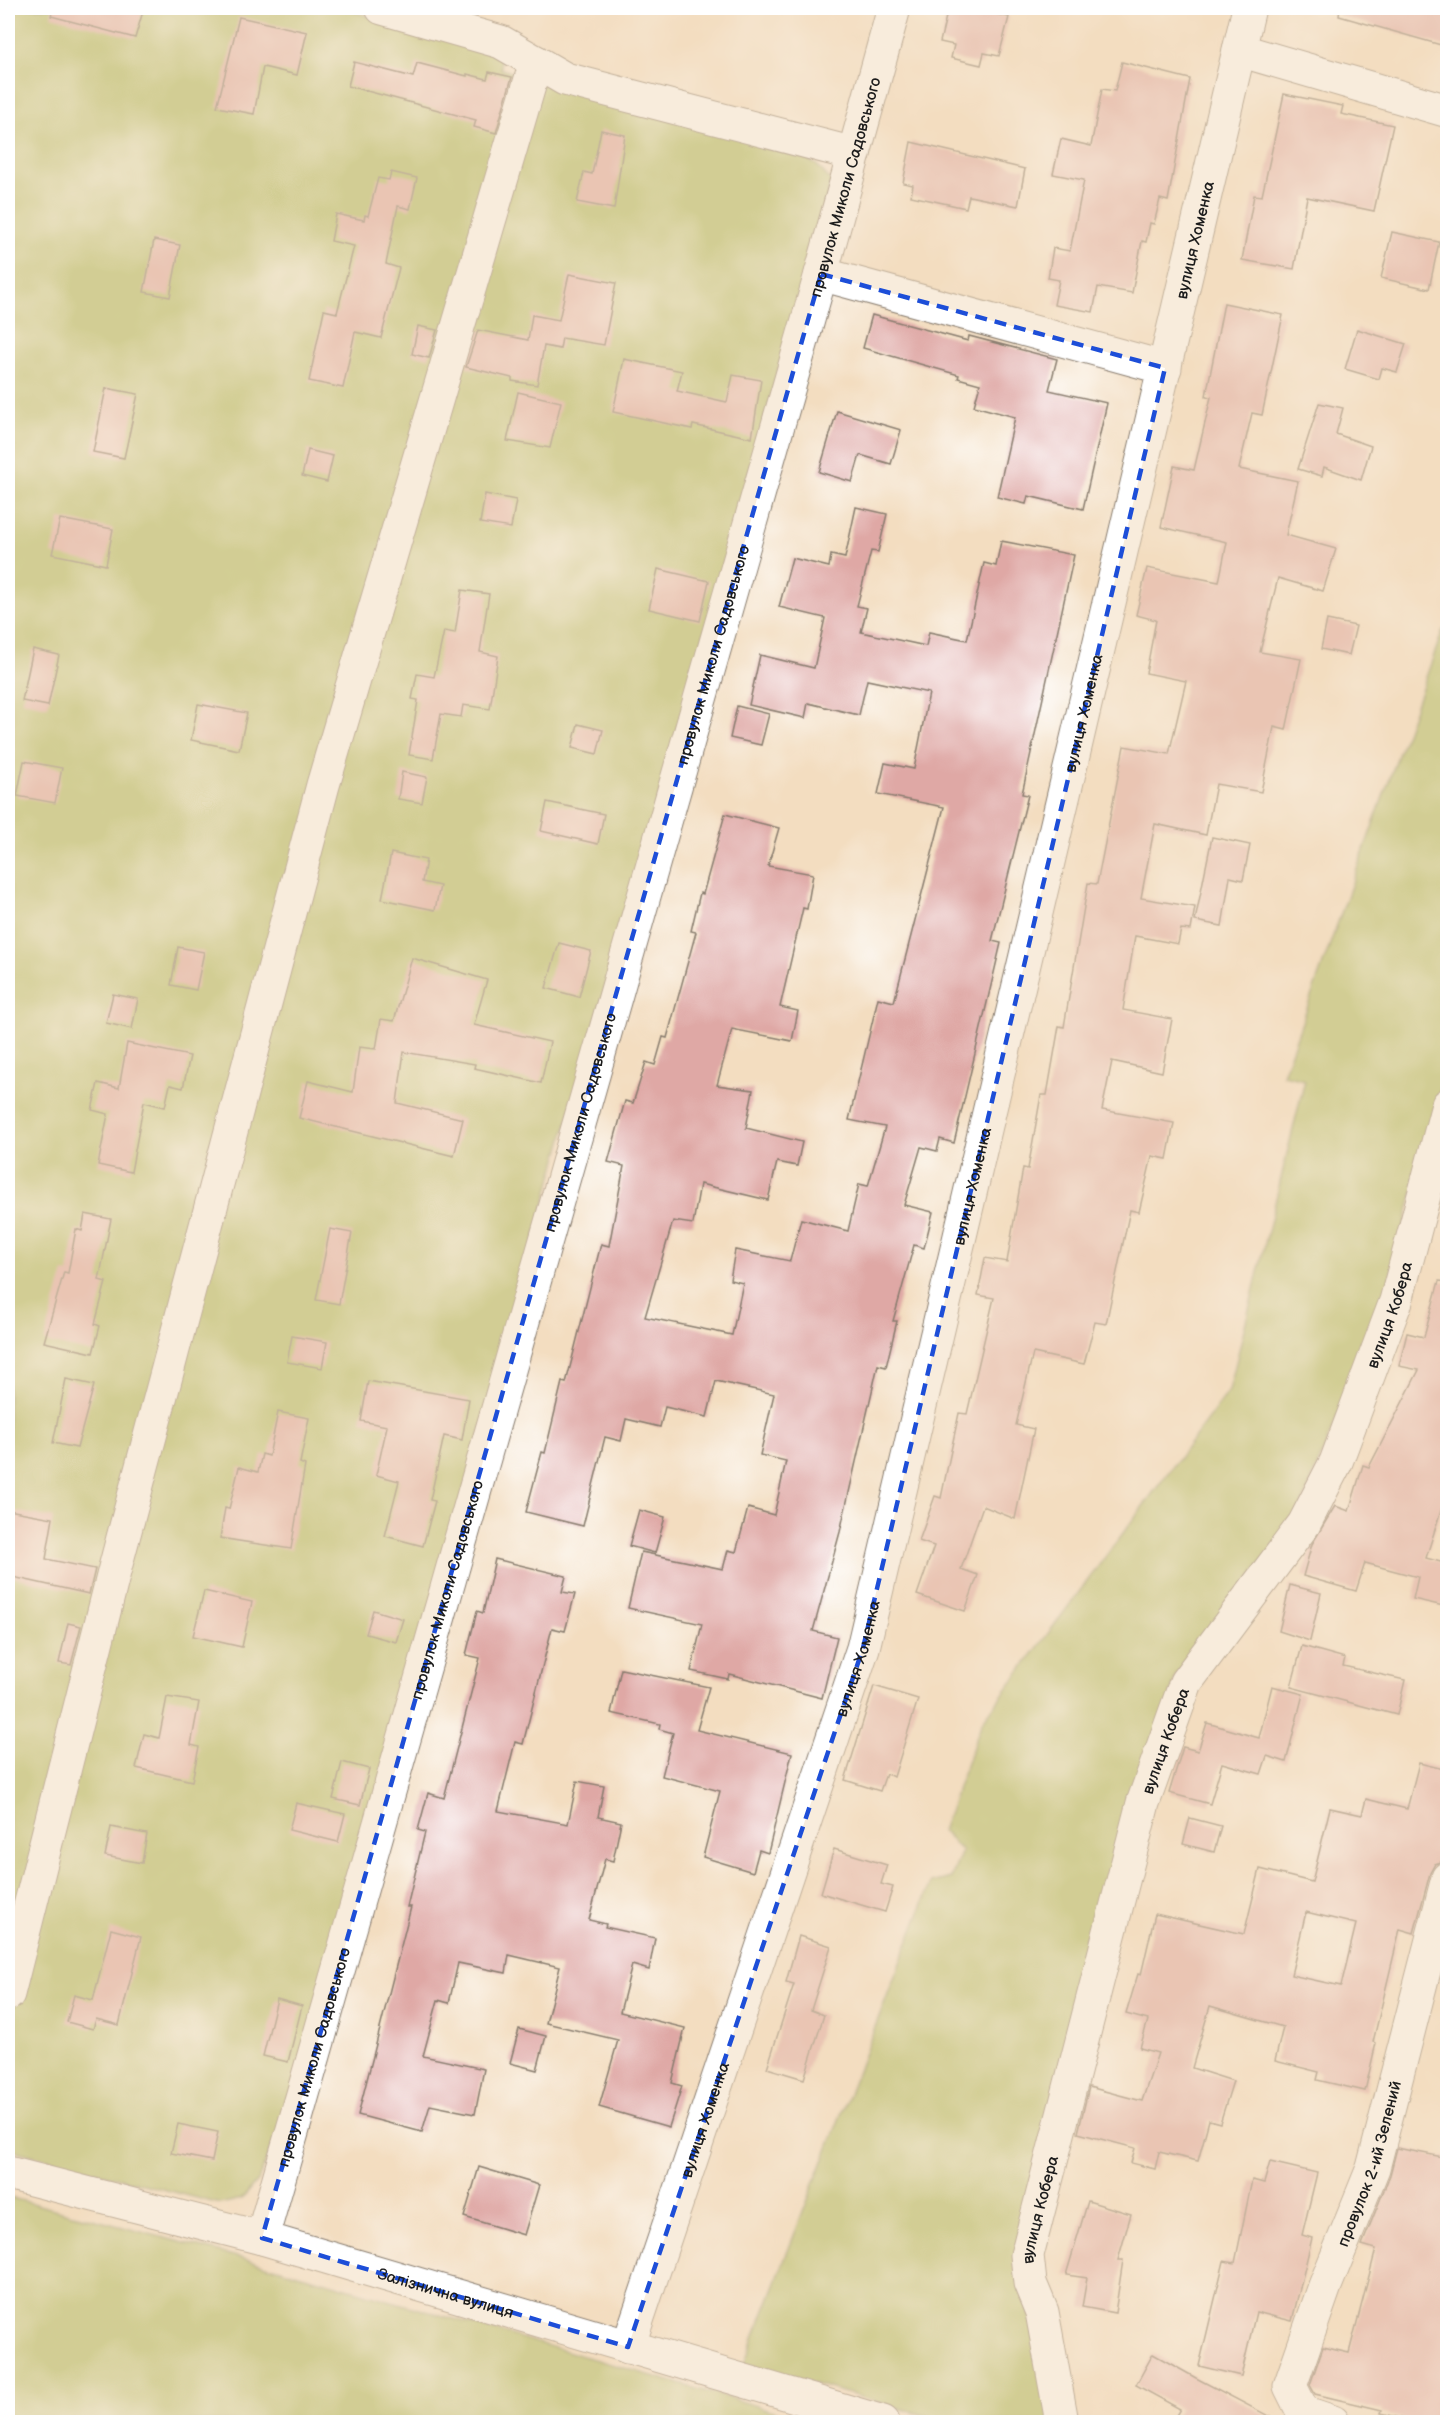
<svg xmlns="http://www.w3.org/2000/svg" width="1455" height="2430" viewBox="0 0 1455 2430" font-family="'Balsamiq Sans',sans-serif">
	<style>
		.green { fill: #abbb5e; stroke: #646c3d; stroke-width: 1.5 }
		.building { fill: #dfa8a5; fill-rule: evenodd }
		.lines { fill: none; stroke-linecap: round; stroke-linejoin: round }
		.minor-casing { stroke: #887c6e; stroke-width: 35 }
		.minor { stroke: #fff; stroke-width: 33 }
		.marked { fill: none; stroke: #1d4ed8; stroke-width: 4.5; stroke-dasharray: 12 8; stroke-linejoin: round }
		.labels { text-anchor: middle; stroke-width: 4.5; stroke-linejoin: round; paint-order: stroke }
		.street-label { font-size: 16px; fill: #1c1c1c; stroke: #fff }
	</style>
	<rect width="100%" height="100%" fill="#fff"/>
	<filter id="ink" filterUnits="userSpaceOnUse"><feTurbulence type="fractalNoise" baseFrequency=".0167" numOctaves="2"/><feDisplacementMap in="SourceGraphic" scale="12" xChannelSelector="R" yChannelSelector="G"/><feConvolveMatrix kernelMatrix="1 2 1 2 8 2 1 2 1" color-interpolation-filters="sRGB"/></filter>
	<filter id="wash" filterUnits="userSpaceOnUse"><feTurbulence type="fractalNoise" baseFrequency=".008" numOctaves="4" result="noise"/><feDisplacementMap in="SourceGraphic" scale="24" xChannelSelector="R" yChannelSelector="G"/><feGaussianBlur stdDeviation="1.35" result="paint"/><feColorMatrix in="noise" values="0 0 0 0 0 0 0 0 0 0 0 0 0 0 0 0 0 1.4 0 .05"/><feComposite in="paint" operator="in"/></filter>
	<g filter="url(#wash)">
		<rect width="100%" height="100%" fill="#f3ddc0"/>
		<g class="green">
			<path d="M8,8H341L500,53L501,69L794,152L817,165L831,181L298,2084L258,2180L242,2199L220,2204L8,2149Z"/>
			<path d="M1443,630H1447V1064L1384,1302L1296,1518L1176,1675L1018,2256L1052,2422H948L744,2364L931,1883L951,1878L962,1851L942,1831L982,1722L1229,1391L1305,1080L1283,1075Z"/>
			<path d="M8,2197L253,2261L812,2422H8Z"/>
		</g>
		<g id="blocks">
			<g class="building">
				<path d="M53,8H144L135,38L51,16Z"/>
				<path d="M948,8H967L1009,17L999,56L984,53L981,65L951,58L954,45L940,42Z"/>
				<path d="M1340,8H1448V47L1339,16Z"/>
				<path d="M239,17L307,32L297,75L263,67L254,114L217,107Z"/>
				<path d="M354,62L413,77L417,63L467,76V74L487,79L489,72L512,77L496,133L474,127L476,120L348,86Z"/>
				<path d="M1122,62L1190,79L1168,201L1160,199L1154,224L1150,223L1146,242L1142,241L1132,293L1098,287L1093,312L1054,305L1059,280L1048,278L1053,248L1070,251L1084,180L1053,174L1061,139L1091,146L1102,89L1115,91Z"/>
				<path d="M1284,94L1343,106L1341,114L1393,125L1374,211L1307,197L1294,269L1242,260L1254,195L1262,196Z"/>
				<path d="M601,130L625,135L614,209L577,202L584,172L592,174Z"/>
				<path d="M911,142L1025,169L1018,206L969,196L966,208L911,196L913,185L903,183Z"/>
				<path d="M391,172L417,178L410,209L398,206L386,264L399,268L381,338L355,332L343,388L309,381L324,310L337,313L354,246L331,241L336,214L364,220L365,215L368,216L378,178L389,180Z"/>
				<path d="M1392,232L1439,242L1429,289L1381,278Z"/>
				<path d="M154,240L180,245L170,297L144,292Z"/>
				<path d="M569,274L616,283L604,345L562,338L560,349L544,346L537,385L512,381V378L466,367L478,330L528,340L532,315L559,320Z"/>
				<path d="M1224,303L1283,315L1262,415L1252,413L1239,469L1298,481L1286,535L1336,549L1323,591L1278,578L1260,652L1301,659L1286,730L1274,727L1261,792L1216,784L1206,835L1155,824L1141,898L1195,907L1191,930L1181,929L1178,944L1135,936L1123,1010L1172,1019L1162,1072L1112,1061L1102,1110L1174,1123L1167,1159L1152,1156L1139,1212L1130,1210L1106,1324L1095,1322L1084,1364L1033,1353L1016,1425L1034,1429L1015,1519L983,1506L961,1569L978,1575L965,1611L917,1595L934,1546L919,1541L935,1496L941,1498L959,1413L967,1414L994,1298L978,1295L985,1258L1007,1262L1023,1168L1028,1169L1041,1095H1047L1059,1026L1064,1027L1088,883L1097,884L1124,746L1169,754L1186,681L1146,673L1156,620L1136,615L1147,568L1219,582L1227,542L1161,527L1174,466L1194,470L1211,397L1206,396Z"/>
				<path d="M872,315L968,341L969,336L1057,359L1049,390L1107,403L1083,509L1028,496L1026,504L997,497L1015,417L974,406L980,384L958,378L959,375L863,348Z"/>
				<path d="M418,326L437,330L429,358L412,354Z"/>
				<path d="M1357,329L1406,344L1397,372L1382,368L1379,379L1345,369Z"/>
				<path d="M624,359L682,371L677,391L727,402L733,375L761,380L752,438L693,425L692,429L613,412Z"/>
				<path d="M106,388L138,394L124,458L93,452Z"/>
				<path d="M518,392L561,402L550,448L507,441Z"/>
				<path d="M1319,403L1343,408L1336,434L1371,446L1361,480L1324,467L1322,476L1298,469Z"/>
				<path d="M837,411L901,430L891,464L860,455L852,482L819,472Z"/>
				<path d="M308,450L333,456L327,482L302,476Z"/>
				<path d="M485,494L516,500L511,528L480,523Z"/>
				<path d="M856,507L887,514L878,552L871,551L857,606L867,608L861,632L926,646L929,632L967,640L984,563L996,566L1001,541L1074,555L1022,794L1028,795L992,941L1001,943L954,1143L940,1139L937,1151L921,1147L904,1205L933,1212L924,1248L914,1245L893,1321H897L886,1367L878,1365L840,1532L813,1631L837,1637L822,1698L729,1674L728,1679L691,1671L702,1624L628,1608L641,1552L723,1569L728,1550L736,1552L748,1508L774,1515L786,1461L760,1455L774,1394L716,1381L707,1417L665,1407L660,1427L626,1419L621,1441L605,1437L583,1526L526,1512L542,1452L545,1453L562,1382L566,1383L601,1244L609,1246L624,1166L608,1162L625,1101L633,1103L646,1062L655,1065L663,1037L667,1038L696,932L691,931L700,893L703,894L725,814L779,828L768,866L813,874L807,909L803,908L780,1007L798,1011L792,1041L732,1029L717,1085L753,1090L746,1128L802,1142L797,1166L777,1162L768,1200L700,1184L693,1224L673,1221L645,1317L732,1335L743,1283L730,1280L735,1250L790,1261L801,1219L848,1231L859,1184L868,1186L885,1127L849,1120L878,998L894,1002L944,807L878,794L885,763L914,769L929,693L867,680L859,715L808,703L805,718L749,705L760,655L814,668L825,618L779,607L792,558L829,567L831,555L845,558Z"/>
				<path d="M60,519L113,529L106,565L52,554Z"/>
				<path d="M658,569L709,581L700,621L649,609Z"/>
				<path d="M462,590L489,594L480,652L498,656L490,709L463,705L461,717L441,714L433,759L409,755L418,700L412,699L417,674L434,677L444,631L455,633Z"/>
				<path d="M1327,620L1356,626L1349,655L1321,649Z"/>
				<path d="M33,649L59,655L48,706L22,701Z"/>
				<path d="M198,704L247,713L239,750L191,740Z"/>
				<path d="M737,706L769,714L761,745L730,738Z"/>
				<path d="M578,724L603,730L597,754L572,748Z"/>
				<path d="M24,761L62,768L55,803L17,796Z"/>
				<path d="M402,772L427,777L422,803L398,799Z"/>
				<path d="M547,802L604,814L598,844L541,831Z"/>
				<path d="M1212,837L1250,845L1243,880L1230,877L1222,926L1195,921Z"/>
				<path d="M391,853L426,860L422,882L440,886L435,910L382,899Z"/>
				<path d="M559,943L591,951L579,997L546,988Z"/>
				<path d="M178,947L204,952L196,990L171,985Z"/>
				<path d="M412,958L487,980L474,1025L550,1042L541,1083L474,1068L475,1064L404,1052L397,1103L463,1119L454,1156L299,1118L308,1081L353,1092L359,1047L376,1049L381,1019L394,1021Z"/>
				<path d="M113,994L138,999L132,1029L106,1023Z"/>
				<path d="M127,1043L190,1056L183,1088L170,1085L165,1107L144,1102L131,1172L98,1165L108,1114L92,1110L98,1083L119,1088Z"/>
				<path d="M85,1214L111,1219L99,1280L106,1282L95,1324L100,1326L93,1353L44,1342L64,1272L68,1273L76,1229L82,1231Z"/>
				<path d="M330,1229L352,1233L339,1304L316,1300Z"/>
				<path d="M1439,1281L1448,1282V1488L1426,1558L1448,1564V1607L1413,1599L1418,1577L1365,1563L1356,1591L1303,1576L1312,1544L1335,1506L1349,1511L1363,1465L1369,1467L1419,1370L1399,1366L1407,1333L1424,1337Z"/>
				<path d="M292,1336L327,1342L322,1368L287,1362Z"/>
				<path d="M66,1379L94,1385L77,1448L53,1443Z"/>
				<path d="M368,1381L469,1399L462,1440L444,1436L430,1500L435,1501L423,1546L385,1536L399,1481L376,1475L387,1426L361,1421Z"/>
				<path d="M278,1412L309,1418L300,1463L305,1465L291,1549L220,1538L225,1508L229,1509L239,1467L258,1472L262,1454L269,1456Z"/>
				<path d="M8,1510L53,1518L46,1559L95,1569L89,1594L8,1576Z"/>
				<path d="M639,1510L665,1517L655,1553L629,1546Z"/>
				<path d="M495,1559L566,1576L562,1592L575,1594L565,1631L552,1628L523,1744L515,1742L498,1811L568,1824L577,1781L604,1786L598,1817L621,1822L613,1861L605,1859L589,1920L606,1924L605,1927L655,1938L649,1970L632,1965L620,2012L685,2028L672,2083L682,2086L669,2127L599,2107L618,2040L546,2023L560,1967L509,1955L506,1973L458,1963L449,2003L438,2000L423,2056L484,2069L475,2114L430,2105L422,2132L358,2115L411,1907H407L425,1832L418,1830L428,1793L444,1798L480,1658L466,1655L477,1611L483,1613Z"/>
				<path d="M1290,1585L1321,1593L1310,1641L1279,1631Z"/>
				<path d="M204,1591L252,1602L242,1647L193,1636Z"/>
				<path d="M373,1610L403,1619L396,1642L366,1634Z"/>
				<path d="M68,1623L81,1626L71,1665L59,1663Z"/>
				<path d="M1302,1646L1345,1658L1343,1666L1405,1680L1397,1715L1291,1687Z"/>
				<path d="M621,1669L709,1687L697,1730L792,1753L768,1853L759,1850L753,1872L703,1857L720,1791L662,1776L673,1733L659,1729L660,1724L611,1713Z"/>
				<path d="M874,1686L918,1699L894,1777L886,1774L880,1791L845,1780Z"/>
				<path d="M1272,1686L1303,1694L1286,1762L1267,1756L1261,1774L1222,1763L1210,1804L1169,1793L1183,1747L1198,1751L1207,1723L1259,1738Z"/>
				<path d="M167,1697L199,1702L191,1745L199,1747L192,1781L136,1768L144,1734L159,1738Z"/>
				<path d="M342,1762L369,1769L360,1805L333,1799Z"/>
				<path d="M1419,1763L1448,1770V1860L1435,1864L1430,1873L1414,1933L1400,1929L1373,2042L1376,2043L1365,2091L1317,2080L1319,2072L1275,2061L1283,2027L1210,2006L1192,2068L1233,2081L1220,2123L1209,2120L1198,2161L1159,2152L1155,2169L1131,2163L1135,2148L1078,2133L1089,2087L1142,2101L1158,2053L1140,2048L1148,2020L1126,2014L1138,1974L1141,1975L1155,1914L1244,1934L1260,1869L1312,1882L1330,1808L1362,1815L1366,1799L1407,1809ZM1306,1912L1356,1924L1341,1986L1291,1975Z"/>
				<path d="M296,1803L345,1814L338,1842L289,1830Z"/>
				<path d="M1190,1818L1221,1826L1214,1852L1183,1844Z"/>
				<path d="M111,1827L147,1834L142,1863L105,1856Z"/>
				<path d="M834,1849L887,1865L881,1884L893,1887L885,1912L821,1893Z"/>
				<path d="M111,1929L141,1937L119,2025L96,2019L93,2029L67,2022L74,1995L93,2000Z"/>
				<path d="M799,1936L831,1946L811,2010L824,2015L804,2079L767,2068L794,1984L786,1982Z"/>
				<path d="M277,1999L302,2006L288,2062L263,2056Z"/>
				<path d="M519,2029L546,2036L537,2070L510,2063Z"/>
				<path d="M178,2124L218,2132L212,2161L171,2153Z"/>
				<path d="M1397,2148L1448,2158V2422H1416L1381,2413L1382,2410L1315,2394L1310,2385L1323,2347L1349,2353L1376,2249L1362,2245L1390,2175Z"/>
				<path d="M1270,2162L1317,2173L1302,2235L1312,2238L1292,2321L1256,2312L1241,2376L1199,2366L1224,2261L1235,2263L1252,2180L1264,2183Z"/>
				<path d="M479,2167L539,2185L524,2235L464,2217Z"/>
				<path d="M1088,2201L1131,2214L1118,2260H1123L1115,2313L1082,2307L1087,2278L1066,2275Z"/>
				<path d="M1153,2354L1196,2378L1280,2422H1172L1180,2409L1136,2385Z"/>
			</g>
		</g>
	</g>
	<g filter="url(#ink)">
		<use href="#blocks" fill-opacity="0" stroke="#887c6e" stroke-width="1.5"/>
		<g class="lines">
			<g class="minor-casing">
				<g id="minor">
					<path d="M382,8L501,42L565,79L854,154"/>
					<path d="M1239,50L1448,111"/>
					<path d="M821,274L1165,368"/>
					<path d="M8,1994L115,1568L323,785L536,62"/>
					<path id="s1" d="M8,2173L262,2238L883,2422"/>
					<path id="s2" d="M262,2238L821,274L894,8"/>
					<path id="s3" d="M628,2347L863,1648L1249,8"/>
					<path id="s4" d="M1062,2422L1042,2312L1030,2283L1027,2255L1143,1803L1186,1682L1304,1524L1336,1462L1396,1301L1448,1105"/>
					<path id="s5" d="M1333,2422L1303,2412L1290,2386L1325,2286L1373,2168L1448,1878"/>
				</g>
			</g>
			<use href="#minor" class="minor"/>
		</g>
	</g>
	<path d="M0 0H1455V2430H0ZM821,274L1165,368L863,1648L628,2347L262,2238Z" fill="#f3ddc0" fill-opacity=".55" fill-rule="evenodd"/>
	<path class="marked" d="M821,274L1165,368L863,1648L628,2347L262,2238Z"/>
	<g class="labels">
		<g class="street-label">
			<text dy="6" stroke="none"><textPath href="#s2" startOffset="2132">провулок Миколи Садовського</textPath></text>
			<text dy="6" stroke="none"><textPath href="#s3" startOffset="2184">вулиця Хоменка</textPath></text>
			<text dy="6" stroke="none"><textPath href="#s2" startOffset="1646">провулок Миколи Садовського</textPath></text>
			<text dy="6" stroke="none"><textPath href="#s3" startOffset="1698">вулиця Хоменка</textPath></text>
			<text dy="6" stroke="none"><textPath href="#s2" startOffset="1160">провулок Миколи Садовського</textPath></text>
			<text dy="6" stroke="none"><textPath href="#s3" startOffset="1212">вулиця Хоменка</textPath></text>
			<text dy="6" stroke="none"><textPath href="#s4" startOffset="1190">вулиця Кобера</textPath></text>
			<text dy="6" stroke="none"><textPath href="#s2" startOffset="674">провулок Миколи Садовського</textPath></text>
			<text dy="6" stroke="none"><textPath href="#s3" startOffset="726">вулиця Хоменка</textPath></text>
			<text dy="6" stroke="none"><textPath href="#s4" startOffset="704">вулиця Кобера</textPath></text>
			<text dy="6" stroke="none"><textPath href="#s2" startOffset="188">провулок Миколи Садовського</textPath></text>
			<text dy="6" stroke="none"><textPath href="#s3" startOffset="240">вулиця Хоменка</textPath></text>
			<text dy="6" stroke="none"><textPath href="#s5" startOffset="297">провулок 2-ий Зелений</textPath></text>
			<text dy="6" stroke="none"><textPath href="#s4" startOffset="218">вулиця Кобера</textPath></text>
			<text dy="6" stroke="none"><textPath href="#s1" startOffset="454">Залізнична вулиця</textPath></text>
		</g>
	</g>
	<rect width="1455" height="2430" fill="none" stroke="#fff" stroke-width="30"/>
</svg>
